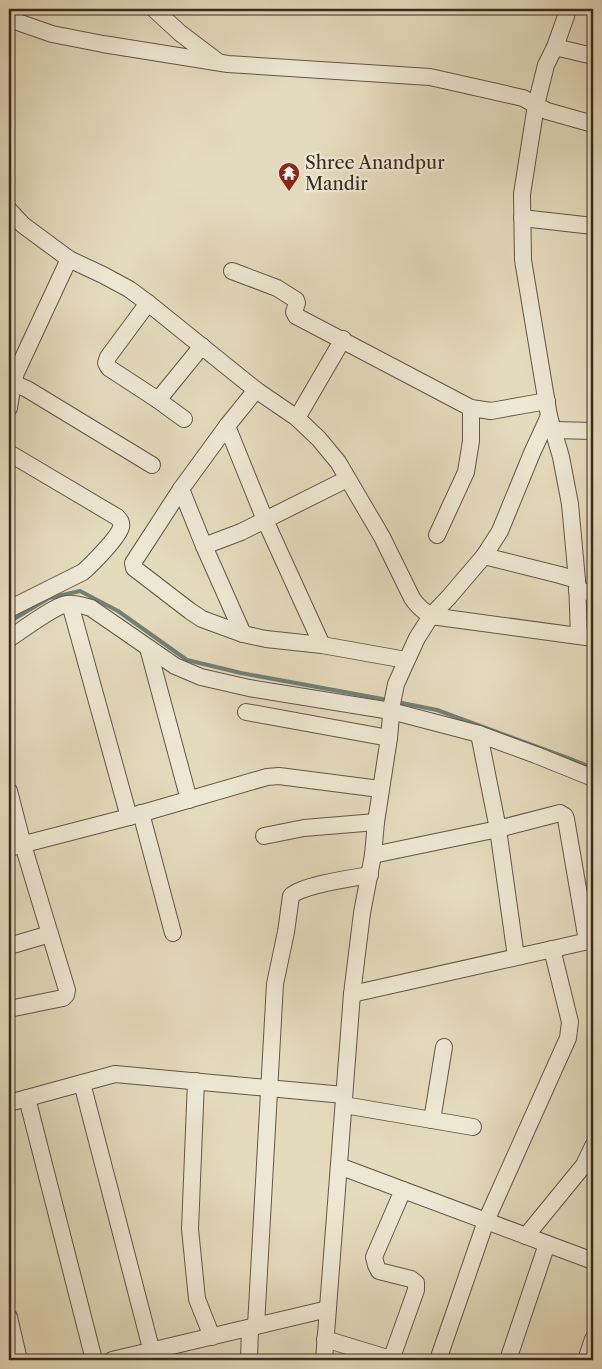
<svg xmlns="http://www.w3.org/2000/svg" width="602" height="1369" viewBox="0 0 602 1369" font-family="'Libre Caslon Text',serif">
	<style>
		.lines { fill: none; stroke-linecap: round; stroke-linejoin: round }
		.stream { stroke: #708177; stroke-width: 4 }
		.minor-casing { stroke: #645647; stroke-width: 18 }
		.minor { stroke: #ede8d3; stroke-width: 16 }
		.labels { text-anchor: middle; stroke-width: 4.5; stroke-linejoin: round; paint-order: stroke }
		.poi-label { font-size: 18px; fill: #392a20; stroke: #ede8d3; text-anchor: start }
	</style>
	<rect width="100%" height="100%" fill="#e4dbbc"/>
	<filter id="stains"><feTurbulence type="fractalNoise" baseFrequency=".004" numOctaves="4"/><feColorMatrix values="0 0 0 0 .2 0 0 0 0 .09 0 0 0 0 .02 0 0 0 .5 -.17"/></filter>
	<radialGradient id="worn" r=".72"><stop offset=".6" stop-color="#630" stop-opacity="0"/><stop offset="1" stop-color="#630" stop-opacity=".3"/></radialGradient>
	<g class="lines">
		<g class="stream">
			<path d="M9,622L49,598L80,591L118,611L187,660L241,673L388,700"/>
			<path d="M397,702L437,710L573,760L593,768"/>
		</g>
		<g class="minor-casing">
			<g id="minor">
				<path d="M154,9L180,33L217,61"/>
				<path d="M564,9L566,16L555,47L546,65L536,105L522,194L523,260L549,416L561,457L570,504L577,580L579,636"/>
				<path d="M9,19L52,34L103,44L228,64L430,77L523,98L547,111L593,124"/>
				<path d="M555,47L593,56"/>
				<path d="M9,210L23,225L69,259L103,275L129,289L148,303L256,390L297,418L319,439L338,462L382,537L412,598C417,606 423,611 431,616L593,638"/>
				<path d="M522,218L593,226"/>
				<path d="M232,271L277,288L296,300L297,303L294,312L296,316L471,408L491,411L547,401"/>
				<path d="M148,303L108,357L106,363L109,368L158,400"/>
				<path d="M13,383L27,389L152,465"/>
				<path d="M256,390L227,426L181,489L133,563L134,568L190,611L202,619L243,634L266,639L322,645L406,660"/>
				<path d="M9,408L13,383L16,373L69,259"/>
				<path d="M297,418L343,339"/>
				<path d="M184,419L158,400L202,346"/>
				<path d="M227,426L265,520L322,645"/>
				<path d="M554,430L593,431"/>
				<path d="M9,453L117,517C120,520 122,522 121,527C119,537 91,565 83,572L9,609"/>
				<path d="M181,489L204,546L243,634"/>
				<path d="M437,535L466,472L471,441V408"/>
				<path d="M204,546L241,532L347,479"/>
				<path d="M484,556L560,575L577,580"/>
				<path d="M577,590L593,593"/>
				<path d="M70,604L129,817"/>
				<path d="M9,639C22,630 54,606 67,604C75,603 84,606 91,608L175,666L201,677L249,688L391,711L479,734L536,755L593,778"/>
				<path d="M148,648L189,800"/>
				<path d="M246,712L389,738"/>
				<path d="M479,734L498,829L516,957"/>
				<path d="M9,791L23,845L67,990L66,995L63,998L9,1009"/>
				<path d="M141,813L173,933"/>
				<path d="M264,836L304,828L376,822"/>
				<path d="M9,848L129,817L267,777L279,776L380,789"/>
				<path d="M373,855L498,829L560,813L565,816L566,819L587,941"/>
				<path d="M9,946L50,934"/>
				<path d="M352,994L593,940"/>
				<path d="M196,1081L190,1229L197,1299L212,1337"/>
				<path d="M82,1083L154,1360"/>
				<path d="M27,1098L94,1360"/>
				<path d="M9,1103L115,1074L344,1095"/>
				<path d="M344,1105L473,1127"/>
				<path d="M432,1120L444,1047"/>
				<path d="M339,1166L593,1261"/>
				<path d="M526,1236L584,1165L593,1146"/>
				<path d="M9,1317L19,1360"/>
				<path d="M256,1326L275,984L286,932L291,896C302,885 352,878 370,875"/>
				<path d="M325,1339L394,1360"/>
				<path d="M112,1360L328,1309"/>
				<path d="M249,1360L250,1328"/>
				<path d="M324,1360L352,994L362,913L373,855L376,822L389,738L392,704L396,684L417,638L431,616L449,597L484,556L500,531L532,453L549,416"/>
				<path d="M391,1360L416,1290V1283L411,1279L379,1271L376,1265L374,1257L403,1190"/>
				<path d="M438,1360L486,1221L568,1038L570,1022L552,949"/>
				<path d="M508,1360L547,1244"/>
				<path d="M586,1360L593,1339"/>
			</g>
		</g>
		<use href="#minor" class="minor"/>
	</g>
	<defs>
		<g id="temple-pin" transform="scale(1.125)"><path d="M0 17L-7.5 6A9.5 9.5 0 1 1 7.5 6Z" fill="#8f2418" stroke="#ede8d3"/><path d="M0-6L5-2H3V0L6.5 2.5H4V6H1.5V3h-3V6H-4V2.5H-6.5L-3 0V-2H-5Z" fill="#fff"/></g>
	</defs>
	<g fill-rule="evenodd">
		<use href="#temple-pin" x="289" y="173"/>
	</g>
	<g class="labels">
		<g class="poi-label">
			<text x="305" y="169">Shree Anandpur<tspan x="305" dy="21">Mandir</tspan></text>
		</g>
	</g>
	<rect width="602" height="1369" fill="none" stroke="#e4dbbc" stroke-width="30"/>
	<rect x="10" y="10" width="582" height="1349" fill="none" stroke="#392a20" stroke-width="2.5"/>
	<rect x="15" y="15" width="572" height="1339" fill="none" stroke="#392a20"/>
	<rect width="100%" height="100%" filter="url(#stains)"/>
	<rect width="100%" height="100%" fill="url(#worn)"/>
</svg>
